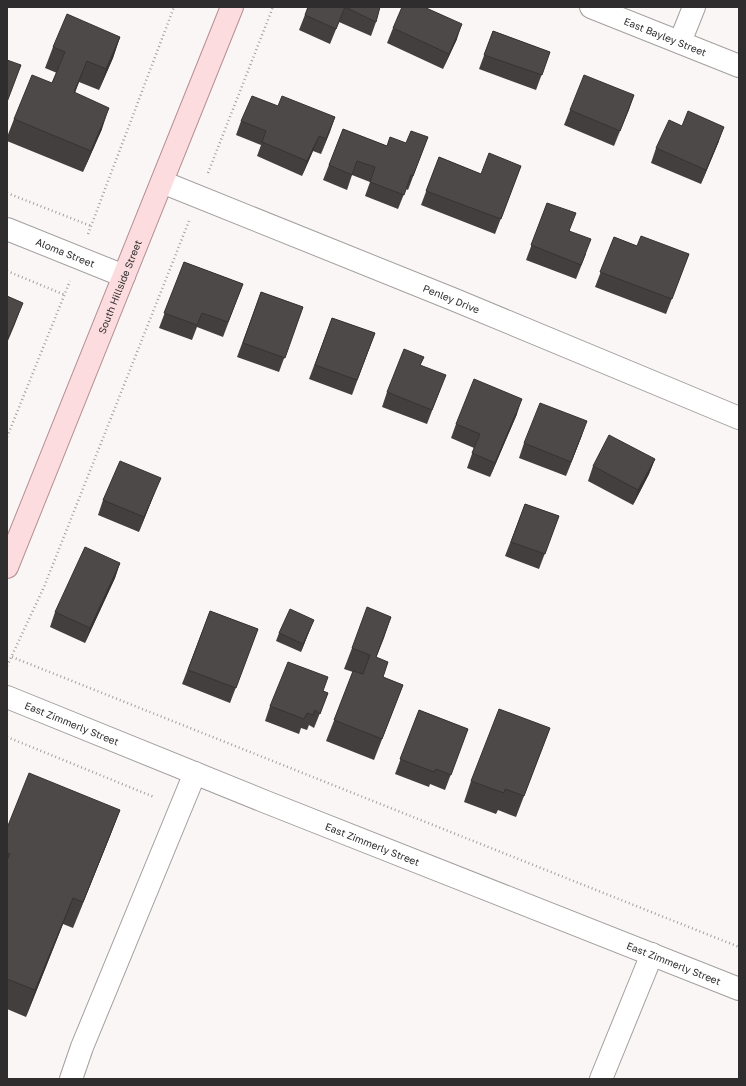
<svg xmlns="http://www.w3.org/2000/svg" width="746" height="1086" viewBox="0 0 746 1086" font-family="'Golos Text',sans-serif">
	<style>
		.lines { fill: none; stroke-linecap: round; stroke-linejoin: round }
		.minor-casing { stroke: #a49f9f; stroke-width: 24 }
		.major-casing { stroke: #b38f92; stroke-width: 24 }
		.path { stroke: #a39f9f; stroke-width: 2.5; stroke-dasharray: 1 3; stroke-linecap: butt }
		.minor { stroke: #fff; stroke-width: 22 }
		.major { stroke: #fcdcdf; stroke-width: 22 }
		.wall { fill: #433f3f }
		.shaded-wall { fill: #373333 }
		.building { fill: #4e4949; stroke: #373333 }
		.labels { text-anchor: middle; stroke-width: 4; stroke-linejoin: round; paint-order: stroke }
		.street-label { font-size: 10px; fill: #2f2d2d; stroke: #fff }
	</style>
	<rect width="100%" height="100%" fill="#fbf6f6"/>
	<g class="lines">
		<g class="minor-casing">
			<g id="minor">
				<path id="s1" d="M591,7L739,66"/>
				<path d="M680,42L694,7"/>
				<path id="s2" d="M162,182L455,300L739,418"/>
				<path id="s3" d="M7,229L124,276"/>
				<path id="s4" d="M7,697L266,802L739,989"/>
				<path d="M71,1079L82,1047L195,773"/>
				<path d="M601,1079L652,954"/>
			</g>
		</g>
		<g class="major-casing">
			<g id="major">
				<path id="s5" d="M7,567L232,7"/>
			</g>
		</g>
		<g class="path">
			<path d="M208,173L273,7"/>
			<path d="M7,193L91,226"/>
			<path d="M88,234L174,7"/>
			<path d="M7,271L65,295"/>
			<path d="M7,437L70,281"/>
			<path d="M12,657L739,947"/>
			<path d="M7,666L44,587L189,221"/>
			<path d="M7,737L154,797"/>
		</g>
		<use href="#minor" class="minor"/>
		<use href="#major" class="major"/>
	</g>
	<g class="wall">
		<path d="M308,7H380L376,22L371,36L339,22L330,44L299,30Z"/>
		<path d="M393,28L457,39L443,69L387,43Z"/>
		<path d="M493,31L550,52L536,90L479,69Z"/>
		<path d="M120,37L113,58L99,90L79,82L75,93L102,129L83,172L7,141V137L14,119L52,83L57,73L45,68L53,47Z"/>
		<path d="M634,95L614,146L564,125L570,110Z"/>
		<path d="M278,106L335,117L321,154L313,151L302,176L257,156L261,145L236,135L241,121Z"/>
		<path d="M343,129L387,146L406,143L428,137L408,190L406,189L398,209L365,196L370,182L352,175L347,190L323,180Z"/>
		<path d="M719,141L701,184L651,163L656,148Z"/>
		<path d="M439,157L481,174L521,166L495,234L421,205Z"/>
		<path d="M547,203L570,231L586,254L576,279L526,260Z"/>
		<path d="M614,237L637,246L689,254L666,314L595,287Z"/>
		<path d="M184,262L243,284L223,337L197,327L192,340L159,328Z"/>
		<path d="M261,292L303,307L279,372L237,357Z"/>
		<path d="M332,318L375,333L352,395L309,379Z"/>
		<path d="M424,357L420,366L440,390L427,424L382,407L387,392Z"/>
		<path d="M517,414L490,477L467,468L474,448L451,438L456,424Z"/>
		<path d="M582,435L566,476L519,458L524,443Z"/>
		<path d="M655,459L649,474L633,505L588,481L593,466Z"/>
		<path d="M155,492L139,532L98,515L103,500Z"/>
		<path d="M525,504L559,516L539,569L505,556Z"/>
		<path d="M120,563L115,578L85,643L50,627L55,612Z"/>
		<path d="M210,611L258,629L230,703L182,684Z"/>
		<path d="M391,617L376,657L383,677L403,685L374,760L326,741L353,672L344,669L352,648Z"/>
		<path d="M311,627L301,652L276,641L279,633Z"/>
		<path d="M323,691L328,693L314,728L309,725L307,730L301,728L299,734L265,721L270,706Z"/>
		<path d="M419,710L468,729L445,790L430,784L429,787L395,774Z"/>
		<path d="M550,728L516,817L498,810L496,814L464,802L471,781Z"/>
		<path d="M120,810L110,836L73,928L63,924L26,1017L7,1009V828Z"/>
	</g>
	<g class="shaded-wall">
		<path d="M462,24L457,39L443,69L449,54Z"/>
		<path d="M120,37L113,58L99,90L106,69Z"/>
		<path d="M87,61L79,82L66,113L74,92Z"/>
		<path d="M634,95L629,110L614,146L620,131Z"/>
		<path d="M109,108L102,129L83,172L91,151Z"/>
		<path d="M335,117L330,132L321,154L326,139Z"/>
		<path d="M724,127L719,141L701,184L706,170Z"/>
		<path d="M319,136L313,151L302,176L307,161Z"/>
		<path d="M23,303L15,324L7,343V340Z"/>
		<path d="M522,399L517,414L490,477L495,463Z"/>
		<path d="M587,421L582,435L566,476L571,462Z"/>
		<path d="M655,459L649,474L633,505L638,490Z"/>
		<path d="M161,478L155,492L139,532L144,517Z"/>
		<path d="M120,563L115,578L85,643L90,628Z"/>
		<path d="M391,617L384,638L368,678L376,657Z"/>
		<path d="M314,620L311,627L301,652L303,644Z"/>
		<path d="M120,810L110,836L73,928L83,902Z"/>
		<path d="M73,898L63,924L26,1017L35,990Z"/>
	</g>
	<g class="building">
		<path d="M308,7H380L376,22L345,7L336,29L305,15Z"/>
		<path d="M402,7H424L462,24L449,54L393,28Z"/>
		<path d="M67,14L120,37L106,69L87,61L74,92L109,108L91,151L14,119L32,75L52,83L65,52L53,47Z"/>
		<path d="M493,31L550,52L542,75L484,55Z"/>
		<path d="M7,60L21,65L7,102Z"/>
		<path d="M584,75L634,95L620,131L570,110Z"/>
		<path d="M252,96L278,106L282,96L335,117L326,139L319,136L307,161L262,142L266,131L241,121Z"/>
		<path d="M688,111L724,127L706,170L656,148L669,120L682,126Z"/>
		<path d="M343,129L387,146L390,137L406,143L411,131L428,137L413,176L411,175L404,195L370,182L375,167L357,161L352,175L329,165Z"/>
		<path d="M489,153L521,166L501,219L426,191L439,157L481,174Z"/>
		<path d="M547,203L576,213L569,231L591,239L581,265L531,245Z"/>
		<path d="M641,236L689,254L672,299L600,272L614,237L637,246Z"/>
		<path d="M184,262L243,284L228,322L202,313L197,325L164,313Z"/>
		<path d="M261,292L303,307L285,358L243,343Z"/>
		<path d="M7,296L23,303L7,340Z"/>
		<path d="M332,318L375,333L357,380L315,365Z"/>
		<path d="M404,349L424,357L420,365L446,375L432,410L387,392Z"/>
		<path d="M474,379L522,399L495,463L472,453L480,434L456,424Z"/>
		<path d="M540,403L587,421L571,462L524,443Z"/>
		<path d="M609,435L655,459L638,490L593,466Z"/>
		<path d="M120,461L161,478L144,517L103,500Z"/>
		<path d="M525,504L559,516L545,554L511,542Z"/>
		<path d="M85,547L120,563L90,628L55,612Z"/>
		<path d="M367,607L391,617L376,657L388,662L383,677L403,685L382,739L334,720L353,671L363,674L370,655L352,648Z"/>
		<path d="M290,609L314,620L303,644L279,633Z"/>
		<path d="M210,611L258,629L236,688L188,670Z"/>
		<path d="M288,662L328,677L323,691L328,693L320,714L315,710L313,715L307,713L304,719L270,706Z"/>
		<path d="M499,709L550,728L524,796L505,789L504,793L471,781Z"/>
		<path d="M419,710L468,729L451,775L436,769L434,772L400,759Z"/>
		<path d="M29,773L120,810L83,902L73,898L35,990L7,979V860L10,854L7,853V828Z"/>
	</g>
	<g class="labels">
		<g class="street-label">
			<text dy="4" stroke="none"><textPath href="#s1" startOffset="80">East Bayley Street</textPath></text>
			<text dy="4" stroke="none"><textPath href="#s3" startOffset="63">Aloma Street</textPath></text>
			<text dy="4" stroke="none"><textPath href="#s5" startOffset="302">South Hillside Street</textPath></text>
			<text dy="4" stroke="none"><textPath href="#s2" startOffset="312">Penley Drive</textPath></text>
			<text dy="4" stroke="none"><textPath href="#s4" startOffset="70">East Zimmerly Street</textPath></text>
			<text dy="4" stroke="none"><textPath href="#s4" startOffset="394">East Zimmerly Street</textPath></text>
			<text dy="4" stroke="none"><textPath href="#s4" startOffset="718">East Zimmerly Street</textPath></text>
		</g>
	</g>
	<rect width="746" height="1086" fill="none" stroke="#2f2d2d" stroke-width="16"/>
</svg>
